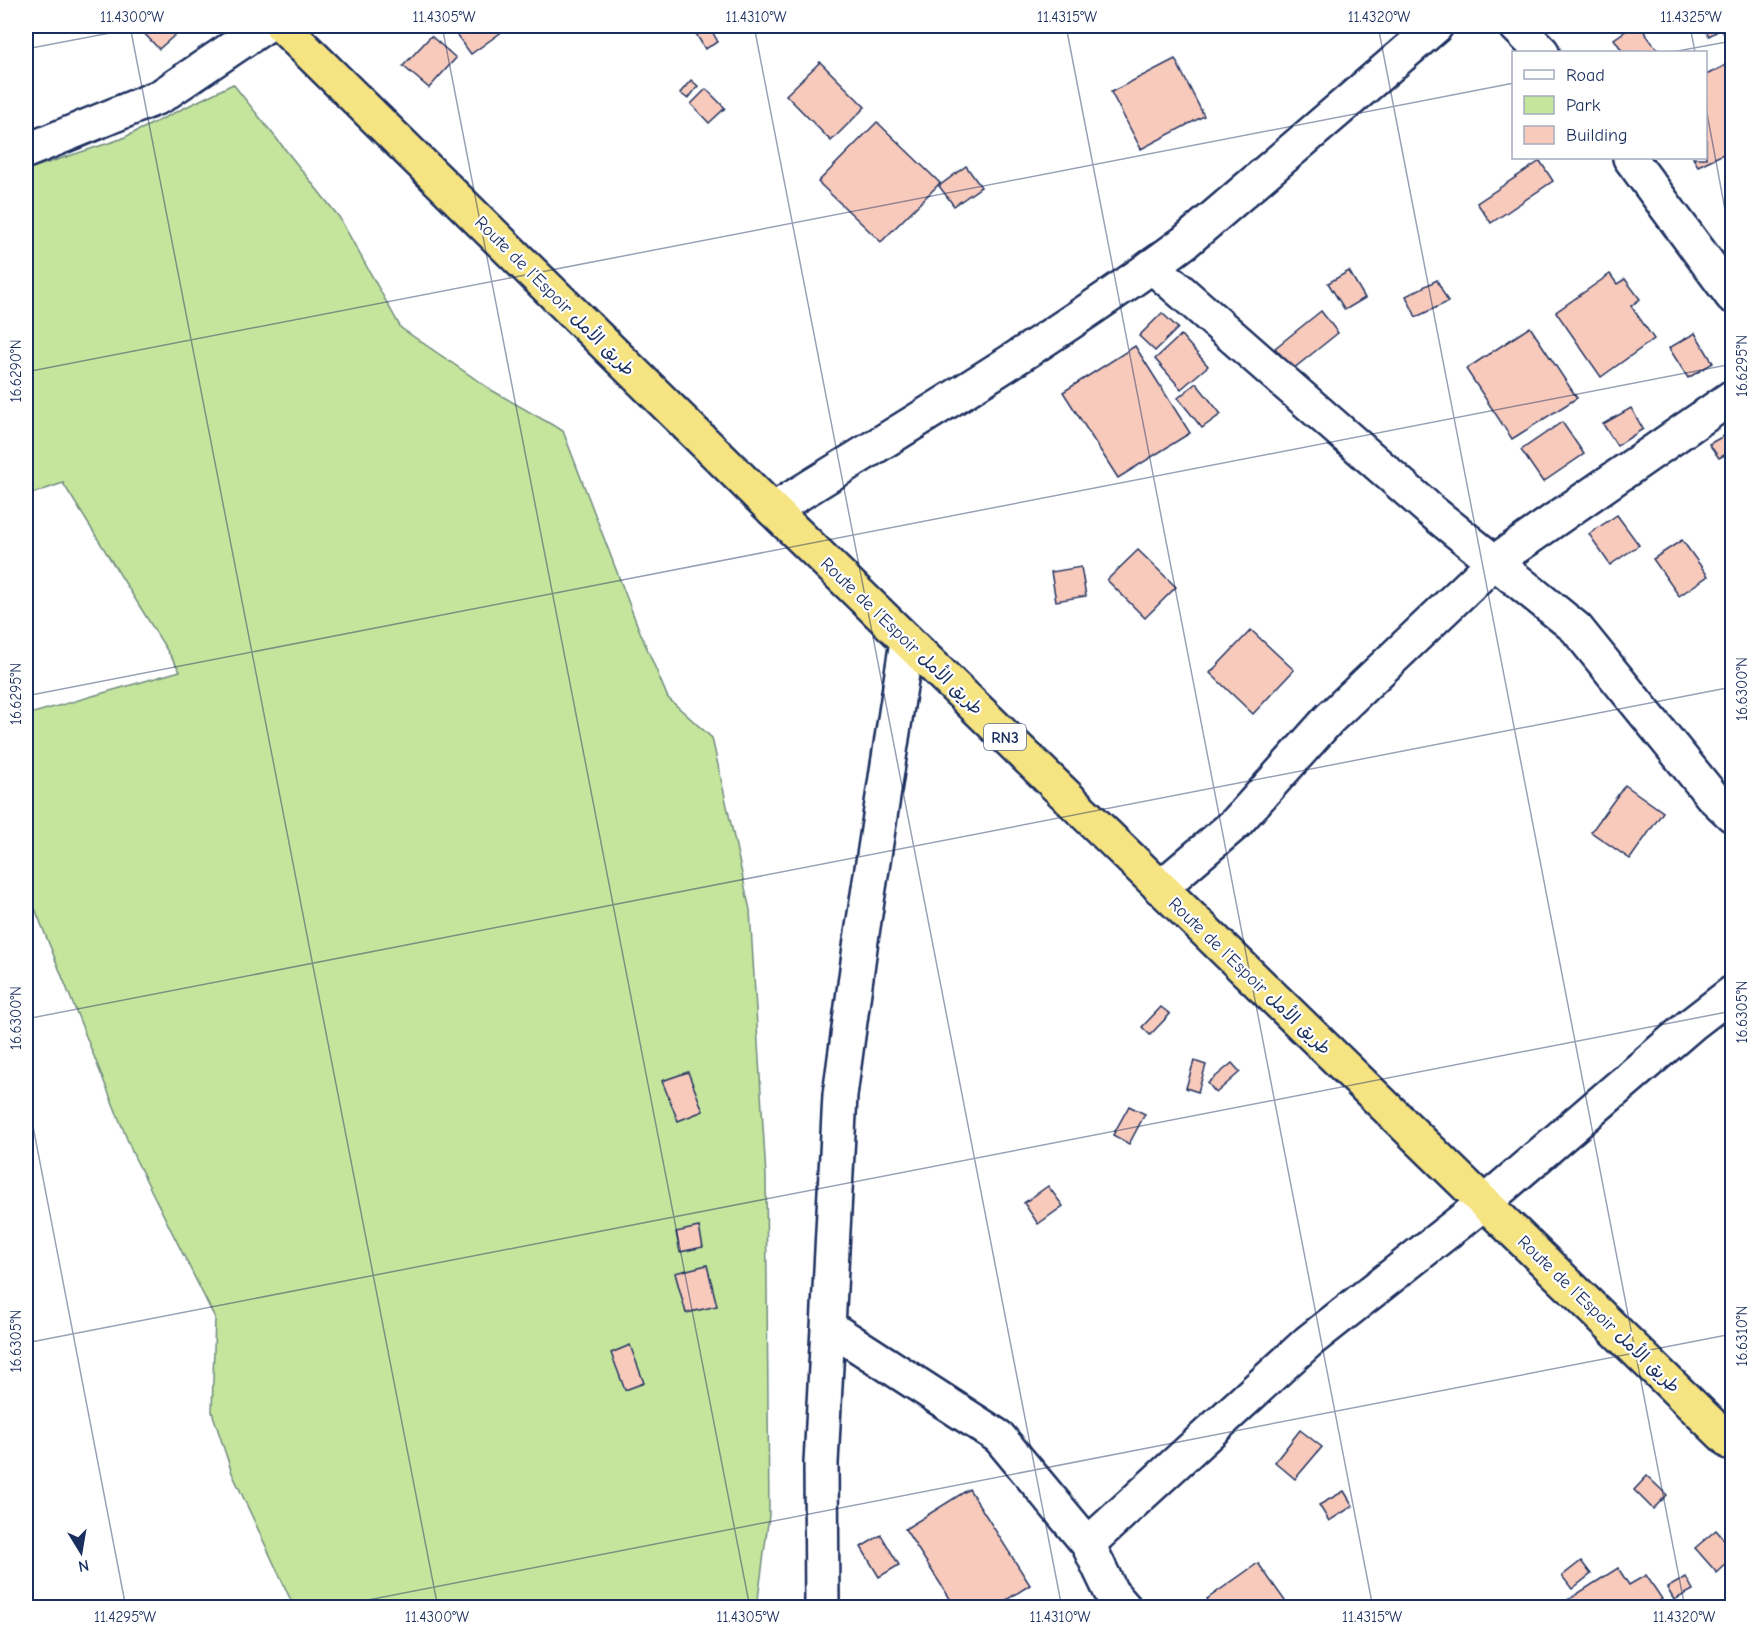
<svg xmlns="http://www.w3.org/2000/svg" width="1758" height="1633" viewBox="0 0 1758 1633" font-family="'Comic Neue','Playpen Sans Arabic',sans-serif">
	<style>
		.green { fill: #c5e59d; stroke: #708a7e; stroke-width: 1.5 }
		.building { fill: #f8cabc; stroke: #1b2f5e; stroke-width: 1.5 }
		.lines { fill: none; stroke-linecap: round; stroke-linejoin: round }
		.minor-casing { stroke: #1b2f5e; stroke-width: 38 }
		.highway-casing { stroke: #1b2f5e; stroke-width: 38 }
		.minor { stroke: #fff; stroke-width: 33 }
		.highway { stroke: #f6e381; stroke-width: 33 }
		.ticks { fill: none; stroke: #1b2f5e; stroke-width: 1.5; stroke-opacity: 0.45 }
		.labels { text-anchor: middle; stroke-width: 4.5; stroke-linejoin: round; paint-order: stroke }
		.shield { fill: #fff; stroke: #5f6d8e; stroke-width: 1.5 }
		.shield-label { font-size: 16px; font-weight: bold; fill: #1b2f5e }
		.street-label { font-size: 18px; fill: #1b2f5e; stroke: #fff }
		.neatline { fill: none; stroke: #1b2f5e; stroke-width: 2 }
		.ticks-label { font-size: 15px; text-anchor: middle; fill: #1b2f5e }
	</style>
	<rect width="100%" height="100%" fill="#fff"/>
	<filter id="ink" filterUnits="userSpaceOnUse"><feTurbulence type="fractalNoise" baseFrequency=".0167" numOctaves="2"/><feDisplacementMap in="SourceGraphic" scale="12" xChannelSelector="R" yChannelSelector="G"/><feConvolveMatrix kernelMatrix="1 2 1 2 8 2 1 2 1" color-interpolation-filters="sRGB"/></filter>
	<g filter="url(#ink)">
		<path class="green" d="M233,84L339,217L401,328L493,391L563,431L638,627L668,698L712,738L750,910L766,1176L769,1515L757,1607H294L232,1473L212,1412L215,1318L133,1154L26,886V715L180,671L63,483L26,496V170L121,139Z"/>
		<g class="building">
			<path d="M137,26H181L183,28L159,49Z"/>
			<path d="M450,26H510L471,54Z"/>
			<path d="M709,26L718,42L705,49L695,32Z"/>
			<path d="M1633,26H1640L1659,52H1623L1614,39Z"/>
			<path d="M1703,26H1732V45L1721,29L1709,36Z"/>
			<path d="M431,36L456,58L429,88L403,66Z"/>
			<path d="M1175,59L1204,116L1141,149L1111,92Z"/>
			<path d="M820,62L865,107L831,141L786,95Z"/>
			<path d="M1732,62V150L1698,166L1693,158H1706V75Z"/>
			<path d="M691,80L698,86L688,99L680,93Z"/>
			<path d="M706,89L725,108L709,123L691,104Z"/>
			<path d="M877,122L940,183L881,242L818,182Z"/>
			<path d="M1540,161L1553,181L1491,223L1477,203Z"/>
			<path d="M966,166L981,187L954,206L939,186Z"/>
			<path d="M1349,271L1365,298L1345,310L1328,283Z"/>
			<path d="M1610,274L1617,284L1625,279L1640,299L1631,306L1654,339L1601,377L1556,312Z"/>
			<path d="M1437,280L1448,302L1416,317L1406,296Z"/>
			<path d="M1321,311L1338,333L1293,369L1275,348Z"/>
			<path d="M1162,313L1178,328L1155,351L1139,336Z"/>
			<path d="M1530,327L1577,398L1512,439L1466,369Z"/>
			<path d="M1695,333L1713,363L1688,378L1669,348Z"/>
			<path d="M1181,335L1208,366L1181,389L1155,359Z"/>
			<path d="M1135,346L1190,433L1118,478L1063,392Z"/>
			<path d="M1196,383L1221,414L1202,428L1178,398Z"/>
			<path d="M1631,408L1643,429L1617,446L1603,424Z"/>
			<path d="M1562,422L1584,454L1543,482L1521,450Z"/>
			<path d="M1727,434L1732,441V451L1719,458L1709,444Z"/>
			<path d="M1617,515L1639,545L1610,565L1589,534Z"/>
			<path d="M1682,540L1708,576L1679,596L1653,559Z"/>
			<path d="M1138,550L1176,587L1145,618L1107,580Z"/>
			<path d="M1081,567L1086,596L1056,601L1051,572Z"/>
			<path d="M1251,630L1294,670L1253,714L1210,673Z"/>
			<path d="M1625,785L1663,812L1630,859L1591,832Z"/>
			<path d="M1161,1007L1170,1014L1150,1035L1142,1027Z"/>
			<path d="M1194,1061L1206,1065L1198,1092L1186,1088Z"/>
			<path d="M1232,1063L1240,1072L1216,1093L1208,1083Z"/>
			<path d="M688,1072L703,1111L678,1121L662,1081Z"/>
			<path d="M1129,1106L1145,1114L1129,1144L1113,1135Z"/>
			<path d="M1048,1186L1063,1206L1038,1224L1024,1203Z"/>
			<path d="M699,1227L703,1247L680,1252L676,1232Z"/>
			<path d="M707,1265L717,1306L686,1313L675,1273Z"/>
			<path d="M630,1345L644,1383L625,1390L611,1353Z"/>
			<path d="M1300,1430L1322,1447L1295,1479L1275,1462Z"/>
			<path d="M1647,1476L1667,1495L1653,1509L1634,1490Z"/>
			<path d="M969,1489L1030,1585L994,1608H956L905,1529Z"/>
			<path d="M1344,1491L1353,1506L1329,1521L1319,1505Z"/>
			<path d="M1716,1530L1732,1549V1559L1717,1573L1695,1548Z"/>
			<path d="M881,1535L899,1565L879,1577L861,1547Z"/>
			<path d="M1581,1561L1591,1574L1572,1589L1562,1576Z"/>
			<path d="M1258,1563L1290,1608H1213L1207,1599Z"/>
			<path d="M1618,1568L1629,1585L1646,1575L1662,1599L1649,1608H1559L1558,1606Z"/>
			<path d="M1686,1577L1693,1590L1674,1600L1667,1588Z"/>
		</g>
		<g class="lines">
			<g class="minor-casing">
				<g id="minor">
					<path d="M1516,26L1542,52"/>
					<path d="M26,151L161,96L265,26"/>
					<path d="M1630,158L1732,296"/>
					<path d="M1152,266L1430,510L1576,628L1712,796L1732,815"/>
					<path d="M773,510C912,423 1053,340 1185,242L1436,26"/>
					<path d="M1160,888L1236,823L1329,719L1494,562L1732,397"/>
					<path d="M829,1327L999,1437L1088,1544L1111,1592L1125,1608"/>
					<path d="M1088,1544L1308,1342L1484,1203L1692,1024L1732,993"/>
					<path d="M822,1608L821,1463L840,1095L861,940L907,641"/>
				</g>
			</g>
			<g class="highway-casing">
				<path id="highway" d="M282,26L773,510L1732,1444"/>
			</g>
			<use href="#minor" class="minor"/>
			<use href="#highway" class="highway"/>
		</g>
	</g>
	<path class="ticks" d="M130,26L438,1608M442,26L750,1608M754,26L1062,1608M1066,26L1373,1608M1378,26L1685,1608M1690,26L1695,52M26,49L147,26M1672,52L1732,41M1706,108L1732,247M26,372L1514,83M26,696L1732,364M26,1019L1732,687M26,1090L126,1608M26,1343L1732,1011M327,1608L1732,1334"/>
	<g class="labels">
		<rect class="shield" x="984" y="724" width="42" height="26" rx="4.5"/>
		<g class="shield-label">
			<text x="1005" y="743">RN3</text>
		</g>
		<g class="street-label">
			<text transform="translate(555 296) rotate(45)" y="6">Route de l’Espoir طريق الأمل</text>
			<text transform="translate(902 636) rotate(44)" y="6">Route de l’Espoir طريق الأمل</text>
			<text transform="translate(1250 976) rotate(44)" y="6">Route de l’Espoir طريق الأمل</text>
			<text transform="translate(1599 1314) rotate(44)" y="6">Route de l’Espoir طريق الأمل</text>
		</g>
	</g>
	<rect width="1758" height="1633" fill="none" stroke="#fff" stroke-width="66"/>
	<rect x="1512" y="51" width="195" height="108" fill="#ffffff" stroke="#a4acbf" stroke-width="1.5"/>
	<rect x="1524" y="70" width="30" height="9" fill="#ffffff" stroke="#a4acbf" stroke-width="1.5"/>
	<text x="1566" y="81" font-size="18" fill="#1b2f5e">Road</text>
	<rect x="1524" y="96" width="30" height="18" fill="#c5e59d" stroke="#a4acbf" stroke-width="1.5"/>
	<text x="1566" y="111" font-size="18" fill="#1b2f5e">Park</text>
	<rect x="1524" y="126" width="30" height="18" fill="#f8cabc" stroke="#a4acbf" stroke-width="1.5"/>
	<text x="1566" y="141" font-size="18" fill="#1b2f5e">Building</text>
	<g transform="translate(81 1552) rotate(169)" stroke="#ffffff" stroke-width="4.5" paint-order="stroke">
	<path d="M0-4.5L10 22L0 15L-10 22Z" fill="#1b2f5e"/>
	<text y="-9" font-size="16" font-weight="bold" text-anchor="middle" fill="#1b2f5e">N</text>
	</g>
	<rect x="33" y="33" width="1692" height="1567" class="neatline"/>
	<g class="ticks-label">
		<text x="132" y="22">11.4300°W</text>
		<text x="444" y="22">11.4305°W</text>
		<text x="756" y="22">11.4310°W</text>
		<text x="1067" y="22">11.4315°W</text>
		<text x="1379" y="22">11.4320°W</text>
		<text x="1691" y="22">11.4325°W</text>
		<text transform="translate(1742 366) rotate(-90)" y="5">16.6295°N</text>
		<text transform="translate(16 371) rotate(-90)" y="5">16.6290°N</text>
		<text transform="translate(1742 689) rotate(-90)" y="5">16.6300°N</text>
		<text transform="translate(16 694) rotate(-90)" y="5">16.6295°N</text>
		<text transform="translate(1742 1012) rotate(-90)" y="5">16.6305°N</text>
		<text transform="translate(16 1018) rotate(-90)" y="5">16.6300°N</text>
		<text transform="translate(1742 1336) rotate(-90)" y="5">16.6310°N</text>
		<text transform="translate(16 1341) rotate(-90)" y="5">16.6305°N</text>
		<text x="125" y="1622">11.4295°W</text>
		<text x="437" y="1622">11.4300°W</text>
		<text x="748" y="1622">11.4305°W</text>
		<text x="1060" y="1622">11.4310°W</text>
		<text x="1372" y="1622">11.4315°W</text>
		<text x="1684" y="1622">11.4320°W</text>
	</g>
</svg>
